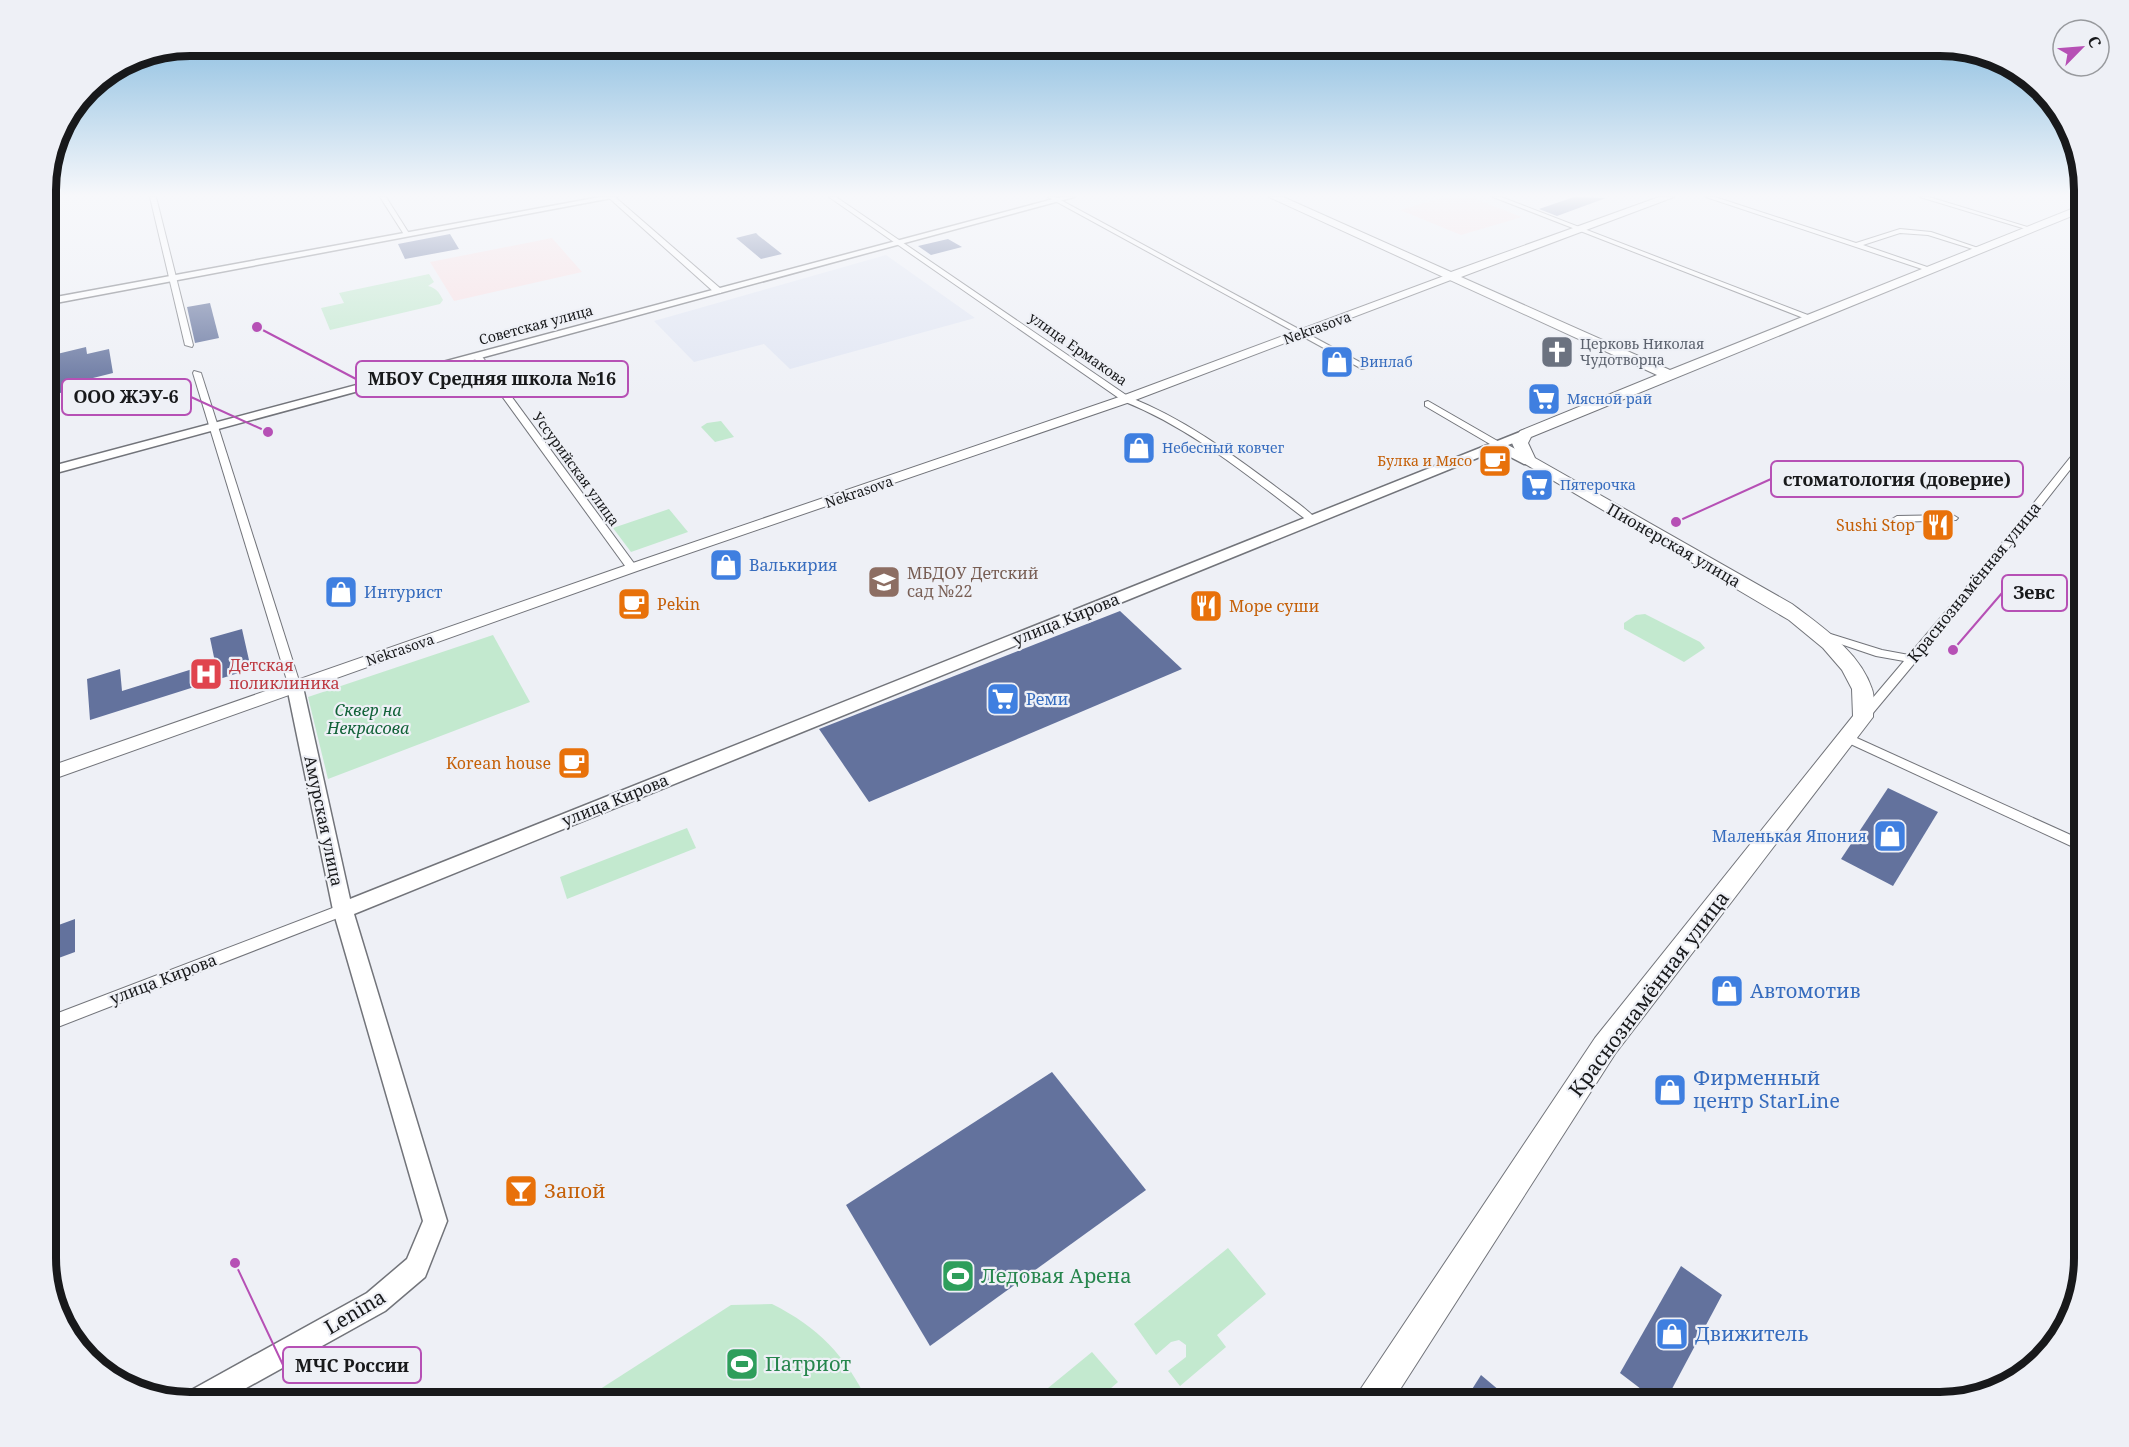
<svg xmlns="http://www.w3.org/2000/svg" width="2129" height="1447" viewBox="0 0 2129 1447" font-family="'Noto Serif',serif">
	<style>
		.built { fill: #e1e6f3 }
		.education { fill: #f9dfe2 }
		.green { fill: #c3e9cf }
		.building { fill: #63729d }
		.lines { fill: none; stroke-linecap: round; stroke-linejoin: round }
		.street-casing { stroke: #72747a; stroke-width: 2 }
		.secondary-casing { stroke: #72747a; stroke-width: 3 }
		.primary-casing { stroke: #72747a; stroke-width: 2 }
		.highway-casing { stroke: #72747a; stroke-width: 2 }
		.street { fill: #fff; fill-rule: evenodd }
		.secondary { fill: #fff; fill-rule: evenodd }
		.primary { fill: #fff; fill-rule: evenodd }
		.highway { fill: #fff; fill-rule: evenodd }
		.labels { text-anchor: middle; stroke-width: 4.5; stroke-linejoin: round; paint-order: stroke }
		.far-street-label { font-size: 14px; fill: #18191b; stroke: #eef0f6 }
		.far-worship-label { font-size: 14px; fill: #5b616d; stroke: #eef0f6; text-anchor: start }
		.far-shop-label { font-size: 14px; fill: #366cbe; stroke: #eef0f6; text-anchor: start }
		.far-food-label { font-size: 14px; fill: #c56008; stroke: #eef0f6; text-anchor: end }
		.food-label { font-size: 16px; fill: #c56008; stroke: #eef0f6; text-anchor: end }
		.street-label { font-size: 16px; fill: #18191b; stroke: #eef0f6 }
		.shop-label { font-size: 16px; fill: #366cbe; stroke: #eef0f6; text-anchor: start }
		.education-label { font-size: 16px; fill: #785e54; stroke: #eef0f6; text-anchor: start }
		.health-label { font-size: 16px; fill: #be3a42; stroke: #eef0f6; text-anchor: start }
		.park-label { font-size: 16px; font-style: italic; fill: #126239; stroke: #eef0f6 }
		.near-shop-label { font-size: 20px; fill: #366cbe; stroke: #eef0f6; text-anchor: start }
		.near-street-label { font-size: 20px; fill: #18191b; stroke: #eef0f6 }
		.near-food-label { font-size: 20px; fill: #c56008; stroke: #eef0f6; text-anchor: start }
		.near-leisure-label { font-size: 20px; fill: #27864d; stroke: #eef0f6; text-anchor: start }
		.rim { fill: none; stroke: #18191b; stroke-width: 8 }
		.leader { fill: none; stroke: #b650b5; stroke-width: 2 }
		.callout-dot { fill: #b650b5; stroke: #eef0f6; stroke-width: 2 }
		.callout { fill: #eef0f6; stroke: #b650b5; stroke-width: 2 }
		.callout-label { font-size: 18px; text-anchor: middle; font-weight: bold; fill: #18191b }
	</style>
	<rect width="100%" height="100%" fill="#eef0f6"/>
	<path class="built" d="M886,255L975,318L790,369L764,344L694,362L654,321Z"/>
	<g class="education">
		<path d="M1445,197H1470L1522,217L1461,235L1400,210Z"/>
		<path d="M552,238L582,272L454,301L430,262Z"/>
	</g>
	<g class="green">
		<path d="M429,274L434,282L428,286C436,288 439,292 443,300L440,304L330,330L321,308L344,303L339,293Z"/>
		<path d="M721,421L734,437L715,442L701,427L707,423Z"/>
		<path d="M669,509L688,532L631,552L613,528Z"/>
		<path d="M1645,614L1700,642L1705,648L1684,662L1624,629V623L1636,615Z"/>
		<path d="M493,635L530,702L328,779L308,697Z"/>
		<path d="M687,828L696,848L567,899L560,877Z"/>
		<path d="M1228,1248L1266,1294L1217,1335L1226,1347L1180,1386L1168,1371L1186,1357V1345L1179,1340L1171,1342L1156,1355L1134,1324Z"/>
		<path d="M772,1304C818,1327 845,1355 868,1402H580L731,1305Z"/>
		<path d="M1092,1352L1118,1382L1095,1402H1031Z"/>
	</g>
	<g class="building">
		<path d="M1574,197L1606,198L1557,216L1539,209Z"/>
		<path d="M756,233L759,236L782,254L761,259L736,238Z"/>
		<path d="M450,234L459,249L405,259L398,244Z"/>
		<path d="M948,239L962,247L931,255L918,246Z"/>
		<path d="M210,303L219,338L195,343L187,307Z"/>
		<path d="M86,347L87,354L109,349L113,373L93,378L94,385L60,393L57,354Z"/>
		<path d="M1120,611L1182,669L869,802L819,729Z"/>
		<path d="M242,629L251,669L90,720L87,679L120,669L122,691L215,662L210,638Z"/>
		<path d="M1888,788L1938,812L1893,886L1841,859Z"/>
		<path d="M75,919V952L45,963V930Z"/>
		<path d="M1052,1072L1146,1190L930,1346L846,1205Z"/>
		<path d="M1681,1266L1722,1295L1665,1402H1658L1620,1373Z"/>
		<path d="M1481,1375L1513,1402H1464Z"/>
	</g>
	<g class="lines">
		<g class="street-casing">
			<g id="street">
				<path d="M150,197H156L193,345L192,347L185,345Z"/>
				<path d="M380,197H386L410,235L409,236H405Z"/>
				<path d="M608,197H615L721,289V293H715Z"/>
				<path d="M829,197H836L1129,397C1184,419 1229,452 1276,487C1289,497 1305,507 1316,519L1314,521H1308C1248,476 1193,429 1123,401Z"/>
				<path d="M1048,197H1055L1369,367L1362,369Z"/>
				<path d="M1493,197H1501L1813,317L1806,319Z"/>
				<path d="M1706,197H1715L1856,243L1900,229L1931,232L1984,250L1979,251L1928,235L1900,233L1863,245L1933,269L1935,270L1931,272Z"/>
				<path d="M1920,197H1929L2034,229L2029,230Z"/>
				<path d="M475,355H481L636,566L637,568L636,570H628L475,359Z"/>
				<path d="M194,371L201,373L301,687L299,690L295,691L289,687L193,373Z"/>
				<path d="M1428,401L1501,443L1502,445L1498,448L1495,447L1425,406V402Z"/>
				<path d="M2084,443V452L1978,587L1868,719H1860L1858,716L1860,713L1904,661L1876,656L1817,636L1815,634L1817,632L1821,631L1882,650L1909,655L1970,583L2081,444Z"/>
				<path d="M1953,515L1958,518L1956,520L1897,522L1892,519L1897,516Z"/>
				<path d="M1848,734L2084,841V852L1844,741L1842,738L1844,735Z"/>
				<path d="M343,904L348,906L350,910L348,914L45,1032V1018Z"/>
			</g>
		</g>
		<g class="secondary-casing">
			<g id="secondary">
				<path d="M600,197H617L45,305V299Z"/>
				<path d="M1061,197H1074L45,476V468Z"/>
				<path d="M1525,430L1531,434L1529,437L1508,445L1532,458V464H1524L1497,450L354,914L447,1221L425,1277L385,1311L221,1402L183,1400L186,1393L367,1293L407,1259L423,1221L333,910L287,687L289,683L295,682L303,687L350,899Z"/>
			</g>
		</g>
		<g class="primary-casing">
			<path id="primary" d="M1452,273L1457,276L1456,278L1130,402L637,571L45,782V768L627,565L1122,396Z"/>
		</g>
		<g class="highway-casing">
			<path id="highway" d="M1269,197H1283L1451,272L1659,197H1674L1461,277L1670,370L2084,204V211L1531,437L1528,443L1535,458L1792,604C1821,626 1860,652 1872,689C1875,697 1873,708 1873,717L1615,1054L1392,1402H1355L1360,1390L1595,1038L1853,716L1852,689L1842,670L1823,648L1789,620L1520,461L1512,443L1520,431L1657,375Z"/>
		</g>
		<use href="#street" class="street"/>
		<use href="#secondary" class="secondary"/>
		<use href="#primary" class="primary"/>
		<use href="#highway" class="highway"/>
	</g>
	<linearGradient id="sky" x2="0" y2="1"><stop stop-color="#7bb5dc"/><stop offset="0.49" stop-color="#f7f8fb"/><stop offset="1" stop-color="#f7f8fb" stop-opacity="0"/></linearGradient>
	<rect width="2129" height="399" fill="url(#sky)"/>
	<defs>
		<g id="church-square" transform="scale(1.725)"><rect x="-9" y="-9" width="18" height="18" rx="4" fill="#6b7280" stroke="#eef0f6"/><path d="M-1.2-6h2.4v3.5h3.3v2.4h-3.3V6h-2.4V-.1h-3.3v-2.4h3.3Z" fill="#fff"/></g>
		<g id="shop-square" transform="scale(1.725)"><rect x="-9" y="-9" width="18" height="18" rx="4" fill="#3f7fe0" stroke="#eef0f6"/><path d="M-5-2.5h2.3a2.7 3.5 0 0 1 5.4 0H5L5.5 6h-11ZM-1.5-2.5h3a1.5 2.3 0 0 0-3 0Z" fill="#fff"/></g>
		<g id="supermarket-square" transform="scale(1.725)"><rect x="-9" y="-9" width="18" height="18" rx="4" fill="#3f7fe0" stroke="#eef0f6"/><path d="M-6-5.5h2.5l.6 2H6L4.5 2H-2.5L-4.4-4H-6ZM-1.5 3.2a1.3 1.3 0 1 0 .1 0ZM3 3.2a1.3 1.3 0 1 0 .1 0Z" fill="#fff"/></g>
		<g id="cafe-square" transform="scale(1.725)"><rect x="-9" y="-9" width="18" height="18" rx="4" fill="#e8710a" stroke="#eef0f6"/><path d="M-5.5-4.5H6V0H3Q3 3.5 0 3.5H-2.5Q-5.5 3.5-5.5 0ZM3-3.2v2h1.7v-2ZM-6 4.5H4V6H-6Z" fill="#fff"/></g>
		<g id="restaurant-square" transform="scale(1.725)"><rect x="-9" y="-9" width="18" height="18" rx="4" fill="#e8710a" stroke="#eef0f6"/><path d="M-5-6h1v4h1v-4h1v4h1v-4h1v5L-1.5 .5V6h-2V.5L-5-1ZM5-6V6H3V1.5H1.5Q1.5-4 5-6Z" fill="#fff"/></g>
		<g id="school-square" transform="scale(1.725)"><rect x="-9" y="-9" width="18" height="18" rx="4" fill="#8d6e63" stroke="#eef0f6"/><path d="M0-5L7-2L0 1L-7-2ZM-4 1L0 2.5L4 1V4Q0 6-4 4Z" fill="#fff"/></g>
		<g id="hospital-square" transform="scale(1.725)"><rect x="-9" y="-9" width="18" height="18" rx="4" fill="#e0444e" stroke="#eef0f6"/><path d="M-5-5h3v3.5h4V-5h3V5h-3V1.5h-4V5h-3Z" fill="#fff"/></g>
		<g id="bar-square" transform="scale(1.725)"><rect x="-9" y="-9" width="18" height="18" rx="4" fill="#e8710a" stroke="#eef0f6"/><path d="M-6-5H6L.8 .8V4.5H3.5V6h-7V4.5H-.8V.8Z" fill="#fff"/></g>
		<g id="stadium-square" transform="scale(1.725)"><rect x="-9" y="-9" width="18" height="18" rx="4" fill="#2e9e5b" stroke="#eef0f6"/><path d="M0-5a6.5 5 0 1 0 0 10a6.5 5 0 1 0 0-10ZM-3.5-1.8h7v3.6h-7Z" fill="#fff"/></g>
	</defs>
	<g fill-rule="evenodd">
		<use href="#church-square" x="1557" y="352"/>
		<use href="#shop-square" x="1337" y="362"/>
		<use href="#supermarket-square" x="1544" y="399"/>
		<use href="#shop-square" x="1139" y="448"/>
		<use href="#cafe-square" x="1495" y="461"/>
		<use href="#supermarket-square" x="1537" y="485"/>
		<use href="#restaurant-square" x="1938" y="525"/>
		<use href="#shop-square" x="726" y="565"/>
		<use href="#school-square" x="884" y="582"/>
		<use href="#shop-square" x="341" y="592"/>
		<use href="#cafe-square" x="634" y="604"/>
		<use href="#restaurant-square" x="1206" y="606"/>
		<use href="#hospital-square" x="206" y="674"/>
		<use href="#supermarket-square" x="1003" y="699"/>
		<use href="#cafe-square" x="574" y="763"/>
		<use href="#shop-square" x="1890" y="836"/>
		<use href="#shop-square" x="1727" y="991"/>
		<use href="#shop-square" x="1670" y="1090"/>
		<use href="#bar-square" x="521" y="1191"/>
		<use href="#stadium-square" x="958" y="1276"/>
		<use href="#shop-square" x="1672" y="1334"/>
		<use href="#stadium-square" x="742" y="1364"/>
	</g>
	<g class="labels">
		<g class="far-street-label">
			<text transform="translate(536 325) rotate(-15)" y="5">Советская улица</text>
			<text transform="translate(1317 328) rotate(-20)" y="5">Nekrasova</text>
			<text transform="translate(1078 349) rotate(35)" y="5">улица Ермакова</text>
			<text transform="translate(576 469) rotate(54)" y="5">Уссурийская улица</text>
			<text transform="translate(859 492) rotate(-19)" y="5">Nekrasova</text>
			<text transform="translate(400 650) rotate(-19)" y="5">Nekrasova</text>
		</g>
		<g class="far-worship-label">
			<text x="1580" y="349">Церковь Николая<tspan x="1580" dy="16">Чудотворца</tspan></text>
		</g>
		<g class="far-shop-label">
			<text x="1360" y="367">Винлаб</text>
			<text x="1567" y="404">Мясной рай</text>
			<text x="1162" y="453">Небесный ковчег</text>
			<text x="1560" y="490">Пятерочка</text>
		</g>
		<g class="far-food-label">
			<text x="1472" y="466">Булка и Мясо</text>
		</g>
		<g class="food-label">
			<text x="1915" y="531">Sushi Stop</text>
			<text x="657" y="610" text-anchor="start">Pekin</text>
			<text x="1229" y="612" text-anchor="start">Море суши</text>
			<text x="551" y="769">Korean house</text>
		</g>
		<g class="street-label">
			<text transform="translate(1674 545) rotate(30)" y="6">Пионерская улица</text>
			<text transform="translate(1974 582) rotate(-51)" y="6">Краснознамённая улица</text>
			<text transform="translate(1066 619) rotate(-22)" y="6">улица Кирова</text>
			<text transform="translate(615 800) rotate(-22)" y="6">улица Кирова</text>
			<text transform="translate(324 821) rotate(78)" y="6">Амурская улица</text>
			<text transform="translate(163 979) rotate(-21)" y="6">улица Кирова</text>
		</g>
		<g class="shop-label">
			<text x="749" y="571">Валькирия</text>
			<text x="364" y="598">Интурист</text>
			<text x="1026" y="705">Реми</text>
			<text x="1867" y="842" text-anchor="end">Маленькая Япония</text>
		</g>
		<g class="education-label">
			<text x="907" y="579">МБДОУ Детский<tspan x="907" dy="18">сад №22</tspan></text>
		</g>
		<g class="health-label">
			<text x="229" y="671">Детская<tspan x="229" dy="18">поликлиника</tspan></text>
		</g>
		<g class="park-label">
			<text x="368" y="716">Сквер на<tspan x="368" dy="18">Некрасова</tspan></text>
		</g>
		<g class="near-shop-label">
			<text x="1750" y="998">Автомотив</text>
			<text x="1693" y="1085">Фирменный<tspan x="1693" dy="23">центр StarLine</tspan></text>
			<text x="1695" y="1341">Движитель</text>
		</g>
		<g class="near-street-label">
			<text transform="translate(1649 994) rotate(-53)" y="7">Краснознамённая улица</text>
			<text transform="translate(355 1312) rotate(-31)" y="7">Lenina</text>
		</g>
		<g class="near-food-label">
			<text x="544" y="1198">Запой</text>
		</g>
		<g class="near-leisure-label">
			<text x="981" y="1283">Ледовая Арена</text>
			<text x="765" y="1371">Патриот</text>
		</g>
	</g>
	<path d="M0 0H2129V1447H0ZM190 56H1940A134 134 0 0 1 2074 190V1258A134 134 0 0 1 1940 1392H190A134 134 0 0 1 56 1258V190A134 134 0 0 1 190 56Z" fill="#eef0f6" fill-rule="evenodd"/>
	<path class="rim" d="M190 56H1940A134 134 0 0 1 2074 190V1258A134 134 0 0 1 1940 1392H190A134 134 0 0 1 56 1258V190A134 134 0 0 1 190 56Z"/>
	<path class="leader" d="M257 327L356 379M268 432L191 397M1676 522L1771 479M1953 650L2002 593M235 1263L283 1365"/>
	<g class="callout-dot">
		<circle cx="257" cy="327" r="6"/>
		<circle cx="268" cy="432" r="6"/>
		<circle cx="1676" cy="522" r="6"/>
		<circle cx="1953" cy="650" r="6"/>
		<circle cx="235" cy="1263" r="6"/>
	</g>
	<g class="callout">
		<rect x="356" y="361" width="272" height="36" rx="6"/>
		<rect x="62" y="379" width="129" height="36" rx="6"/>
		<rect x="1771" y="461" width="252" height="36" rx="6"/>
		<rect x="2002" y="575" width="65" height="36" rx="6"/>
		<rect x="283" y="1347" width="138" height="36" rx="6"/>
	</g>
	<g class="callout-label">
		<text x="492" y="385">МБОУ Средняя школа №16</text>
		<text x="126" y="403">ООО ЖЭУ-6</text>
		<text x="1897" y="486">стоматология (доверие)</text>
		<text x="2034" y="599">Зевс</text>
		<text x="352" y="1372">МЧС России</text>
	</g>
	<g transform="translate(2081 48) rotate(65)"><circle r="28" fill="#eef0f6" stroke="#989a9e" stroke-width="1.5"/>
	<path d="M0-4.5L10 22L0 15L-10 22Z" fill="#b650b5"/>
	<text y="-9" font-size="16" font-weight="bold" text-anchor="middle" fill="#18191b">С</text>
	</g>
</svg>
